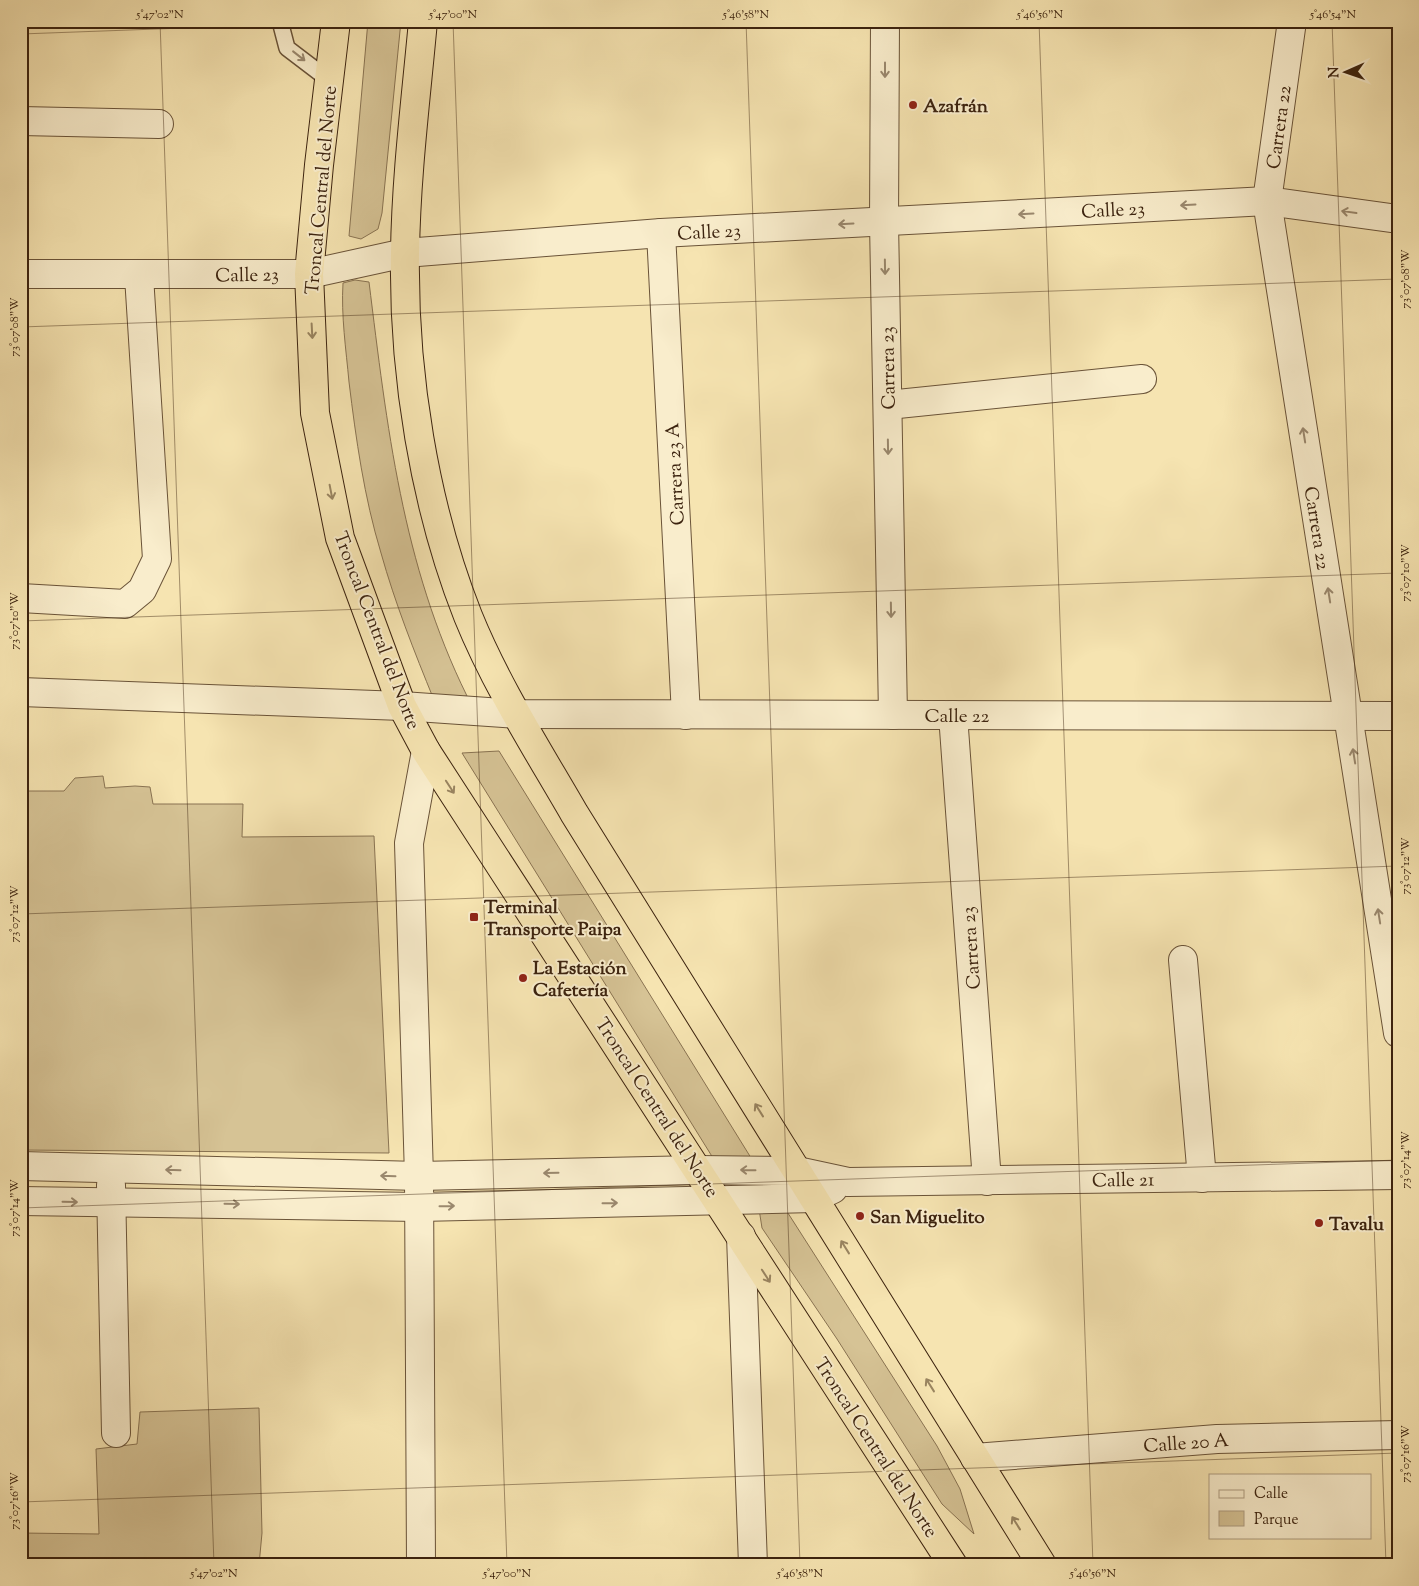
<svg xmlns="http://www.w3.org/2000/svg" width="1419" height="1586" viewBox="0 0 1419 1586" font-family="'Sorts Mill Goudy',serif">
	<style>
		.green { fill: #d6c395; stroke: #897352 }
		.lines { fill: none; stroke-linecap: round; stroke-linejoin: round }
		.lane-casing { stroke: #6a5338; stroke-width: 18 }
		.street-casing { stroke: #6a5338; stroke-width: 30 }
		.highway-casing { stroke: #3c230f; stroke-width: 30 }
		.lane { stroke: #f9edcc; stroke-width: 15 }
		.street { stroke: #f9edcc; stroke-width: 28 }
		.highway { stroke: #f6e4b1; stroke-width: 28 }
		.oneway { stroke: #9a886e }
		.oneway2 { stroke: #998460 }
		.ticks { fill: none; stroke: #3c230f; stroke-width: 1; stroke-opacity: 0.45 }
		.poi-dot { fill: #8f2418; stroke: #f9edcc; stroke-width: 2 }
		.labels { text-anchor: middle; stroke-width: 4; stroke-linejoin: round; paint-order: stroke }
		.poi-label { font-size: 19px; font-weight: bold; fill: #3c230f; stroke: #f9edcc; text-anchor: start }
		.street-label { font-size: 19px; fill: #3c230f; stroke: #f9edcc }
		.neatline { fill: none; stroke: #3c230f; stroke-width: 2 }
		.ticks-label { font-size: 12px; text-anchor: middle; fill: #3c230f }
	</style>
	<rect width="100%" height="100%" fill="#f6e4b1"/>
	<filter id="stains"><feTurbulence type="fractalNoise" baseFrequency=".004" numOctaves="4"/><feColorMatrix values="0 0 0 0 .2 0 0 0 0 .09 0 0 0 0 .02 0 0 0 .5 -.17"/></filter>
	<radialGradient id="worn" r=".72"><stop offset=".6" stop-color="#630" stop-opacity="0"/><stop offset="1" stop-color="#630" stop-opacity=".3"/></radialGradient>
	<g class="green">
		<path d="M368,21H401L382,213L378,229L361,239L349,236Z"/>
		<path d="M355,280L369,282C387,426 402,564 467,696L434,700C414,651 395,603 381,553C364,497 356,439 349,382C346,349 341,316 343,283Z"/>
		<path d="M499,751L761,1174L726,1179L462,753Z"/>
		<path d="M103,776L105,788L135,786L150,787L153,804H243L242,837L374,836L389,1153L21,1150V791H64L75,778Z"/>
		<path d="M759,1209L786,1210L937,1446L960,1489L974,1534L942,1504L837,1339L762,1228Z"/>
		<path d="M259,1408L262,1533L259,1565H21V1533L99,1534L96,1449L137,1444L140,1412Z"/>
	</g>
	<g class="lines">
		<g class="lane-casing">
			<path id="lane" d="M281,25L287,48L329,80"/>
		</g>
		<g class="street-casing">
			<g id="street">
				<path d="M885,21L884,222L893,715"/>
				<path d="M1292,21L1267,201L1398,1033"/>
				<path d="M21,121L159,124"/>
				<path d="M661,233L686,715"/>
				<path d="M21,274H309L405,253L661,233L1267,201L1398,219"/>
				<path d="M888,405L1142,379"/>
				<path d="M21,598L125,604L142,590L157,559L139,276"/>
				<path d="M21,692L402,706L516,714L1398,716"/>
				<path d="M953,715L987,1181"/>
				<path d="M1183,960L1202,1178"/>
				<path d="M21,1166L419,1176L698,1170L797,1171L848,1182L1398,1175"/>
				<path d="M111,1185L116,1433"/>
				<path d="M21,1201L419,1207L814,1198L833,1189"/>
				<path d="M741,1236L753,1565"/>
				<path d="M975,1458L1217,1439L1398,1435"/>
				<path d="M421,1565L419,1176L409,843L426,751"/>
			</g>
		</g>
		<g class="highway-casing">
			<g id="highway">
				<path d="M336,21L319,165L309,274L315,413L340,538L402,706L426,751L953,1565"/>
				<path d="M423,21C416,98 406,176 405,253C403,372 424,505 468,616C496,685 537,749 574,813L1042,1565"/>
			</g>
		</g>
		<use href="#lane" class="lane"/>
		<use href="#street" class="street"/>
		<use href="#highway" class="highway"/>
	</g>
	<defs><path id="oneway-shaft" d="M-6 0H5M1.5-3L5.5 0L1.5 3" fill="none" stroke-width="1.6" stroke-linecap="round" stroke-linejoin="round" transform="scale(1.25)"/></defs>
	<g class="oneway">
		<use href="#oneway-shaft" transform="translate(299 56) rotate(38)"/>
		<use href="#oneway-shaft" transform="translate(885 70) rotate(90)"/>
		<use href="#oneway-shaft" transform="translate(1188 205) rotate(177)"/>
		<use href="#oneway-shaft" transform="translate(1349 212) rotate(-172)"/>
		<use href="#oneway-shaft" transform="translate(1026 214) rotate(177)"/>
		<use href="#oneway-shaft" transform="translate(846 224) rotate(177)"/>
		<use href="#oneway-shaft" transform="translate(885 267) rotate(89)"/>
		<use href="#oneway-shaft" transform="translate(1304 435) rotate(-99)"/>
		<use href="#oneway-shaft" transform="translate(888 447) rotate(89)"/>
		<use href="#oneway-shaft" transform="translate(1329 595) rotate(-99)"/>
		<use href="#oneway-shaft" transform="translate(891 610) rotate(89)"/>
		<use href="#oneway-shaft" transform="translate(1354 756) rotate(-99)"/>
		<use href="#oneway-shaft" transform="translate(1379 916) rotate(-99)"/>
		<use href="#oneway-shaft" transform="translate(173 1170) rotate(-178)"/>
		<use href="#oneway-shaft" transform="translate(748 1170) rotate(-179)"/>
		<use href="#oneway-shaft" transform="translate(551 1173) rotate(179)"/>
		<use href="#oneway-shaft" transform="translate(388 1176) rotate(-178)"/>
		<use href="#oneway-shaft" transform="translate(70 1202) rotate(1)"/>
		<use href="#oneway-shaft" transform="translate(610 1203) rotate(-1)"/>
		<use href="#oneway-shaft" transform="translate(232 1204) rotate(1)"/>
		<use href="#oneway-shaft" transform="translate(447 1206) rotate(-1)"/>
	</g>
	<g class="oneway2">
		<use href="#oneway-shaft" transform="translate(312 331) rotate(87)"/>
		<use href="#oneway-shaft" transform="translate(331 492) rotate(79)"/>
		<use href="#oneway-shaft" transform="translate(450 787) rotate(57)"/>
		<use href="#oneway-shaft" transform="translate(759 1110) rotate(-122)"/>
		<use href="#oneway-shaft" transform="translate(845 1247) rotate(-122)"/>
		<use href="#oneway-shaft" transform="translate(766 1276) rotate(57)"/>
		<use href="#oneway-shaft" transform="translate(930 1385) rotate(-122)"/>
		<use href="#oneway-shaft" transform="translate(1016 1523) rotate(-122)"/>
	</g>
	<path class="ticks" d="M160,21L214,1565M453,21L507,1565M746,21L800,1565M1039,21L1093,1565M1332,21L1386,1565M21,34L374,21M21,327L1398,279M21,621L1398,573M21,914L1398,866M21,1208L1398,1160M21,1502L1398,1453"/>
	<g class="poi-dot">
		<circle cx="913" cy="105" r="5"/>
		<rect x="469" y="912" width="10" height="10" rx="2.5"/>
		<circle cx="523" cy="978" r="5"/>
		<circle cx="860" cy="1216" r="5"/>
		<circle cx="1319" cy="1223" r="5"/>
	</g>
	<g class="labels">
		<g class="poi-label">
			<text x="923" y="112">Azafrán</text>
			<text x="484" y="913">Terminal<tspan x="484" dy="22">Transporte Paipa</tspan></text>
			<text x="533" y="974">La Estación<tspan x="533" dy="22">Cafetería</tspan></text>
			<text x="870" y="1223">San Miguelito</text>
			<text x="1329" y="1230">Tavalu</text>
		</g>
		<g class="street-label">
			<text transform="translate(1278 127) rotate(-82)" y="7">Carrera 22</text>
			<text transform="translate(320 190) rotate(-85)" y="7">Troncal Central del Norte</text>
			<text transform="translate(1113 209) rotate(-3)" y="7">Calle 23</text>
			<text transform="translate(709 231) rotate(-3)" y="7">Calle 23</text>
			<text transform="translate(247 274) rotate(-1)" y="7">Calle 23</text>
			<text transform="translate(887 368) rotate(-91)" y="7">Carrera 23</text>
			<text transform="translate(674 474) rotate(-93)" y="7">Carrera 23 A</text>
			<text transform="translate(1318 528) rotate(81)" y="7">Carrera 22</text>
			<text transform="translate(378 630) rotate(69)" y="7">Troncal Central del Norte</text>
			<text x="957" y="722">Calle 22</text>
			<text transform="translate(970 948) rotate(-94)" y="7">Carrera 23</text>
			<text transform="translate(658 1107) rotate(57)" y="7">Troncal Central del Norte</text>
			<text transform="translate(1123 1179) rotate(-1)" y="7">Calle 21</text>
			<text transform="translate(1186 1442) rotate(-4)" y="7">Calle 20 A</text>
			<text transform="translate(877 1447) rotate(57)" y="7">Troncal Central del Norte</text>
		</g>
	</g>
	<rect width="1419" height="1586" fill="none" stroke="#f6e4b1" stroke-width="55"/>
	<rect x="1209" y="1474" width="162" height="65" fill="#f9edcc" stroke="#ad9c80"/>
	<rect x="1219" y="1490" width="25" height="8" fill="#f9edcc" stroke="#ad9c80"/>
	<text x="1254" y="1498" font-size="15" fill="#3c230f">Calle</text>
	<rect x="1219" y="1511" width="25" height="15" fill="#d6c395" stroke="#ad9c80"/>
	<text x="1254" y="1524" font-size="15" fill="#3c230f">Parque</text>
	<g transform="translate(1346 72) rotate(268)" stroke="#f9edcc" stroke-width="4" paint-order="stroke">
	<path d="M0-4L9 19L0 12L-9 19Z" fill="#3c230f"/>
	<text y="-8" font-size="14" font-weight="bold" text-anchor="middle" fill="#3c230f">N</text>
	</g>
	<rect x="28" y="28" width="1364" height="1530" class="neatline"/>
	<g class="ticks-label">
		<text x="160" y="18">5°47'02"N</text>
		<text x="453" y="18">5°47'00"N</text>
		<text x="746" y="18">5°46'58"N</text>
		<text x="1040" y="18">5°46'56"N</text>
		<text x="1333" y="18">5°46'54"N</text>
		<text transform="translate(1405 279) rotate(-90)" y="4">73°07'08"W</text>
		<text transform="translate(14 327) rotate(-90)" y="4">73°07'08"W</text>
		<text transform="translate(1405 573) rotate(-90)" y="4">73°07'10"W</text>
		<text transform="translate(14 621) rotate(-90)" y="4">73°07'10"W</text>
		<text transform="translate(1405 866) rotate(-90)" y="4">73°07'12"W</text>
		<text transform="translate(14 914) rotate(-90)" y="4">73°07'12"W</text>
		<text transform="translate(1405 1160) rotate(-90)" y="4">73°07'14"W</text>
		<text transform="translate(14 1208) rotate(-90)" y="4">73°07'14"W</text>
		<text transform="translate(1405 1454) rotate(-90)" y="4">73°07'16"W</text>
		<text transform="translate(14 1501) rotate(-90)" y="4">73°07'16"W</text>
		<text x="214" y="1577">5°47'02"N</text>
		<text x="507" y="1577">5°47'00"N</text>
		<text x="800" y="1577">5°46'58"N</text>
		<text x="1093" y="1577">5°46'56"N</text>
	</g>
	<rect width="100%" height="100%" filter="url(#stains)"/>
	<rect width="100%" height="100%" fill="url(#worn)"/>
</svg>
